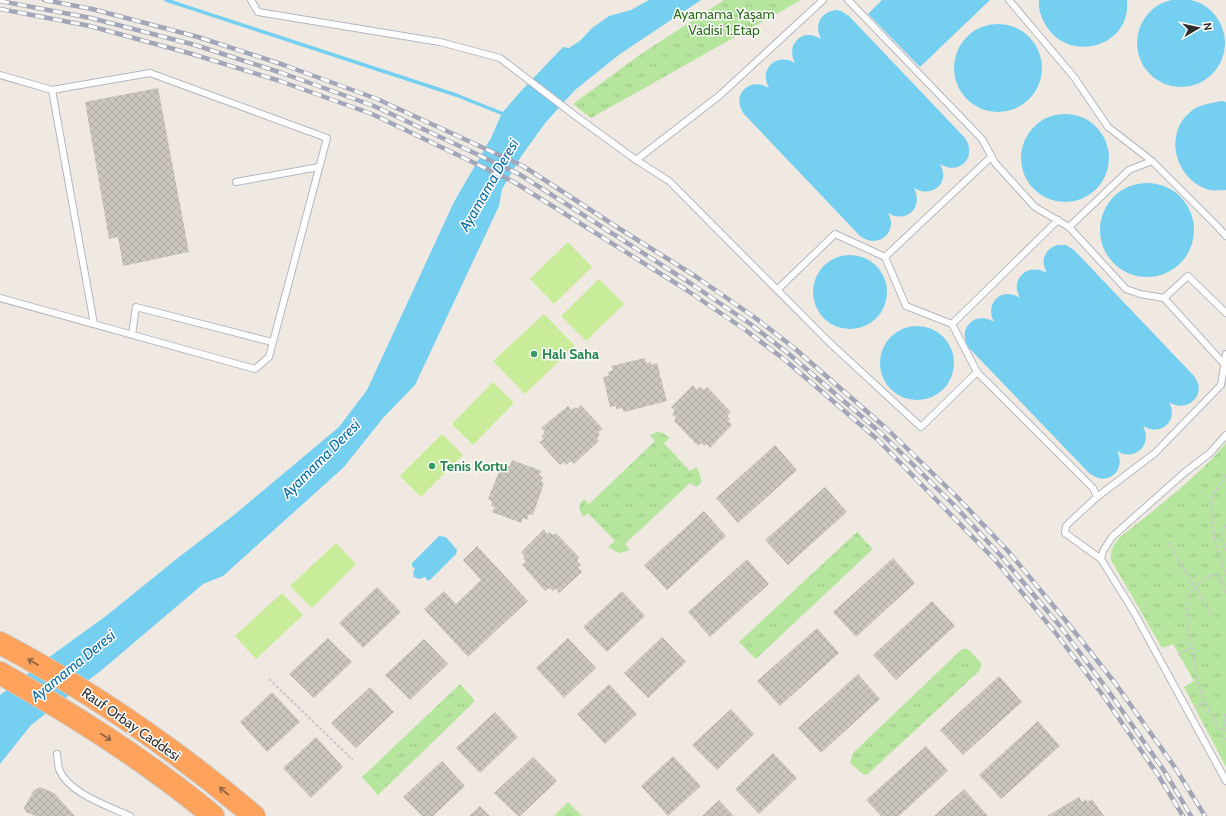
<svg xmlns="http://www.w3.org/2000/svg" width="1226" height="816" viewBox="0 0 1226 816" font-family="Cabin,sans-serif">
	<style>
		.park { fill: url(#park-tufts) }
		.pitch { fill: #c9ec9a }
		.water { fill: #75cff0 }
		.lines { fill: none; stroke-linecap: round; stroke-linejoin: round }
		.stream { stroke: #75cff0; stroke-width: 3.5 }
		.building { fill: url(#building-cross-hatch) }
		.lane-casing { stroke: #b4b7c1; stroke-width: 8 }
		.highway-casing { stroke: #c9c9c9; stroke-width: 24 }
		.path { stroke: #c9c9c9; stroke-width: 2; stroke-dasharray: 3 2; stroke-linecap: butt }
		.lane { stroke: #fff; stroke-width: 6 }
		.highway { stroke: #ffa35c; stroke-width: 22 }
		.rail-casing { stroke: #a3a6b8; stroke-width: 4.5 }
		.rail { stroke: #fff; stroke-width: 3; stroke-dasharray: 9; stroke-linecap: butt }
		.oneway { stroke: #8c6343 }
		.leisure-dot { fill: #2e9e5b; stroke: #fff; stroke-width: 1.5 }
		.labels { text-anchor: middle; stroke-width: 3; stroke-linejoin: round; paint-order: stroke }
		.park-label { font-size: 14px; fill: #2c6e1b; stroke: #fff }
		.leisure-label { font-size: 14px; font-weight: bold; fill: #27864d; stroke: #fff; text-anchor: start }
		.street-label { font-size: 14px; fill: #2e2e2e; stroke: #fff }
		.water-label { font-size: 15px; font-style: italic; fill: #0d6fa3; stroke: #fff }
	</style>
	<defs>
		<pattern id="park-tufts" width="24" height="20" patternUnits="userSpaceOnUse"><rect width="24" height="20" fill="#b6e59e"/><path d="M3 7l-1-3M5 7V3M7 7l1-3M15 17l-1-3M17 17v-4M19 17l1-3" fill="none" stroke="#9dc588"/></pattern>
		<pattern id="building-cross-hatch" width="8" height="8" patternUnits="userSpaceOnUse"><rect width="8" height="8" fill="#cbc7bf"/><path d="M0 0l8 8M0 8l8-8" fill="none" stroke="#afaba4"/></pattern>
	</defs>
	<rect width="100%" height="100%" fill="#efe9e1"/>
	<g class="park">
		<path d="M724,0H801L591,118L573,104L641,54Z"/>
		<path d="M657,432L663,433L670,438L664,443L690,471L697,467L701,478V483L696,487L690,483L625,544L630,550L619,553L608,547L615,541L588,513L583,517C579,509 577,506 584,499L589,504L655,441L650,435Z"/>
		<path d="M1226,443V767L1184,687L1194,681L1173,644L1162,648L1111,560C1110,550 1113,546 1119,538C1155,509 1197,478 1226,443Z"/>
		<path d="M857,532L873,549L756,659L739,642Z"/>
		<path d="M962,649H968L982,664L979,671L868,774L864,775L850,763L853,753Z"/>
		<path d="M460,684L475,701L378,795L362,777Z"/>
		<path d="M568,802L582,816H554Z"/>
	</g>
	<g class="pitch">
		<path d="M568,242L592,267L554,304L530,279Z"/>
		<path d="M599,279L624,304L586,341L561,316Z"/>
		<path d="M544,314L575,346L525,394L493,361Z"/>
		<path d="M493,382L514,403L473,445L452,424Z"/>
		<path d="M442,434L463,455L421,497L400,476Z"/>
		<path d="M336,543L356,564L312,608L290,586Z"/>
		<path d="M282,593L303,615L256,659L235,636Z"/>
	</g>
	<g class="water">
		<circle cx="1181" cy="43" r="44"/>
		<path d="M649,0H701L620,54L575,90L546,122L522,155L502,189L499,206L415,385L383,418L344,467L223,576L203,584L103,669L31,725L0,764V695L52,655L106,616L179,557L234,515L339,427L367,390L454,202L491,138L502,113L522,90L563,47L569,48L581,40L592,28L609,16L631,10Z"/>
		<path d="M882,0H990L920,67L868,14Z"/>
		<path d="M1039,0H1127C1132,47 1068,65 1045,24C1041,17 1038,8 1039,0Z"/>
		<path d="M837,10L841,11L849,16L965,138C978,157 959,176 940,164C951,183 932,199 914,188C924,208 906,224 888,213C899,232 878,250 860,236L744,114C730,95 750,76 769,88C758,69 777,52 795,63C785,44 803,27 821,39C814,25 820,12 837,10Z"/>
		<circle cx="998" cy="68" r="44"/>
		<path d="M1221,101L1226,102V190C1221,190 1215,191 1210,190C1174,180 1162,131 1194,109C1203,104 1212,103 1221,101Z"/>
		<circle cx="1065" cy="158" r="44"/>
		<circle cx="1147" cy="230" r="47"/>
		<path d="M1057,245H1066L1074,250L1194,376C1208,394 1188,414 1169,402C1179,421 1161,437 1143,426C1153,445 1135,462 1117,451C1127,471 1107,488 1089,473L969,348C956,329 975,310 994,322C984,303 1002,286 1020,298C1009,279 1028,262 1047,273C1040,261 1044,250 1057,245Z"/>
		<circle cx="850" cy="292" r="37"/>
		<circle cx="917" cy="363" r="37"/>
		<path d="M439,536L446,537L457,550L456,554L431,579L428,581L425,577L419,579L414,577L413,572L415,569L412,566V563Z"/>
	</g>
	<g class="lines">
		<path class="stream" d="M166,0L456,95L506,115"/>
	</g>
	<g class="building">
		<path d="M158,88L189,252L123,266L118,237L109,239L85,102Z"/>
		<path d="M645,358L646,363L651,362V365L657,363L667,401L624,412L622,408L616,409V406L610,407L603,377L609,376L608,372L613,370L611,366Z"/>
		<path d="M693,385L697,390L700,387L704,390L707,387L731,412L727,416L730,419L728,421L732,425L710,448L707,444L704,446L701,443L698,446L674,421L676,418L672,414L675,411L671,407Z"/>
		<path d="M581,405L603,429L598,432L600,435L597,438L599,441L574,464L571,461L566,465L564,462L560,465L539,442L544,439L541,436L545,432L541,428L568,406L571,410L575,407L576,409Z"/>
		<path d="M775,445L797,470L738,523L716,498Z"/>
		<path d="M512,460L542,471L539,475L543,478L541,481L544,483L533,515L529,514L527,520L523,518L521,523L492,512L495,507L491,506L492,501L488,499L501,467L506,469L507,465L510,466Z"/>
		<path d="M825,487L847,512L788,565L765,540Z"/>
		<path d="M704,511L726,536L667,590L644,565Z"/>
		<path d="M544,529L547,534L550,532L553,535L556,533L579,557L577,561L581,565L578,567L582,572L559,593L556,588L553,591L549,588L545,591L522,565L526,562L523,558L525,557L521,552Z"/>
		<path d="M477,546L528,601L468,657L424,609L444,591L456,604L481,580L463,560Z"/>
		<path d="M893,558L915,583L856,637L833,612Z"/>
		<path d="M747,559L769,584L710,637L688,612Z"/>
		<path d="M377,587L401,612L363,648L339,623Z"/>
		<path d="M622,591L645,616L607,652L583,627Z"/>
		<path d="M932,601L955,626L896,680L873,655Z"/>
		<path d="M817,628L839,653L780,706L757,681Z"/>
		<path d="M662,637L686,662L648,698L624,673Z"/>
		<path d="M328,638L352,662L314,698L289,674Z"/>
		<path d="M568,638L596,668L564,698L536,668Z"/>
		<path d="M424,639L448,664L410,700L385,675Z"/>
		<path d="M858,674L880,699L821,753L798,728Z"/>
		<path d="M999,676L1022,702L963,755L940,730Z"/>
		<path d="M609,684L637,714L605,744L577,714Z"/>
		<path d="M370,687L394,712L356,748L331,723Z"/>
		<path d="M272,692L300,722L267,752L240,722Z"/>
		<path d="M731,709L754,734L717,770L692,745Z"/>
		<path d="M495,712L518,737L480,773L456,748Z"/>
		<path d="M1038,721L1060,746L1001,799L979,775Z"/>
		<path d="M316,737L343,767L311,798L283,768Z"/>
		<path d="M926,746L948,771L899,816H881L866,800Z"/>
		<path d="M773,753L797,778L759,814L735,789Z"/>
		<path d="M673,756L701,786L668,816L641,786Z"/>
		<path d="M533,757L557,781L520,816H518L494,793Z"/>
		<path d="M442,761L465,786L433,816H422L403,797Z"/>
		<path d="M40,787L54,793L75,816H35L26,812L24,808L34,790Z"/>
		<path d="M964,789L988,816H934Z"/>
		<path d="M1079,797L1082,802L1086,799L1087,802L1092,799L1104,816H1047Z"/>
		<path d="M719,800L734,816H702Z"/>
		<path d="M480,806L490,816H469Z"/>
	</g>
	<g class="lines">
		<g class="lane-casing">
			<g id="lane">
				<path d="M251,0L258,12L440,42L500,58L577,117L636,160L669,181L829,342L921,427L977,372L1093,488L1097,497"/>
				<path d="M848,0L982,139L995,163L1035,207L1069,227L1129,170L1152,161L1218,227L1226,236"/>
				<path d="M1009,0L1074,77L1108,127L1152,161"/>
				<path d="M0,75L52,90L150,73L327,138L269,357L255,369L0,298"/>
				<path d="M52,90L94,324"/>
				<path d="M991,157L885,257L906,306L952,324L1058,220"/>
				<path d="M636,160L719,96L823,0"/>
				<path d="M236,182L319,167"/>
				<path d="M1069,227L1126,289L1140,294L1164,298L1224,364"/>
				<path d="M777,290L835,234L885,257"/>
				<path d="M1164,298L1188,276L1226,313"/>
				<path d="M952,324L977,372"/>
				<path d="M132,335L136,307L272,342"/>
				<path d="M1226,435L1210,453L1184,473L1112,537L1103,551L1101,559L1135,614L1226,781"/>
				<path d="M1101,559L1065,533L1066,526L1072,520L1097,497L1155,453L1221,385L1226,354"/>
				<path d="M57,754C58,759 58,765 59,769C68,793 108,806 130,816"/>
			</g>
		</g>
		<g class="highway-casing">
			<g id="highway">
				<path d="M0,643C91,691 176,750 254,816"/>
				<path d="M0,673C75,716 147,761 213,816"/>
			</g>
		</g>
		<g class="path">
			<path d="M1226,475L1214,493L1211,503L1214,538L1226,576"/>
			<path d="M1226,525L1221,535L1226,553"/>
			<path d="M1168,543L1212,615"/>
			<path d="M1226,593L1219,577L1216,574C1209,575 1193,588 1189,594C1189,595 1187,601 1187,601L1189,643L1192,647L1199,686L1205,702L1218,728L1224,730H1226"/>
			<path d="M1178,655L1192,647"/>
			<path d="M269,679L353,760"/>
			<path d="M1195,707L1205,702"/>
			<path d="M1225,714L1223,736L1226,740"/>
		</g>
		<use href="#lane" class="lane"/>
		<use href="#highway" class="highway"/>
		<g class="rail-casing">
			<g id="rail">
				<path d="M44,0L92,9L198,37L284,65L377,99L523,166L620,229L695,276L754,317L793,347L887,429L958,498L1008,551L1066,621L1115,683L1174,766L1205,816"/>
				<path d="M0,1L91,18L195,45L282,73L374,106L519,174L690,283L749,323L789,354L882,434L953,504L1001,556L1060,626L1107,689L1165,772L1191,816"/>
				<path d="M0,9L90,26L192,54L280,81L372,114L514,182L685,289L744,329L785,360L877,439L995,560L1054,631L1102,694L1158,775L1183,816"/>
			</g>
		</g>
		<use href="#rail" class="rail"/>
	</g>
	<defs><path id="oneway-shaft" d="M-6 0H5M1.5-3L5.5 0L1.5 3" fill="none" stroke-width="1.6" stroke-linecap="round" stroke-linejoin="round"/></defs>
	<g class="oneway">
		<use href="#oneway-shaft" transform="translate(33 662) rotate(-150)"/>
		<use href="#oneway-shaft" transform="translate(106 737) rotate(33)"/>
		<use href="#oneway-shaft" transform="translate(224 791) rotate(-141)"/>
	</g>
	<g class="leisure-dot">
		<circle cx="534" cy="354" r="4"/>
		<circle cx="432" cy="466" r="4"/>
	</g>
	<g class="labels">
		<g class="park-label">
			<text x="724" y="19">Ayamama Yaşam<tspan x="724" dy="16">Vadisi 1.Etap</tspan></text>
		</g>
		<g class="leisure-label">
			<text x="542" y="359">Halı Saha</text>
			<text x="440" y="471">Tenis Kortu</text>
		</g>
		<g class="street-label">
			<text transform="translate(131 724) rotate(35)" y="5">Rauf Orbay Caddesi</text>
		</g>
		<g class="water-label">
			<text transform="translate(489 185) rotate(-60)" y="5">Ayamama Deresi</text>
			<text transform="translate(321 459) rotate(-45)" y="5">Ayamama Deresi</text>
			<text transform="translate(73 666) rotate(-39)" y="5">Ayamama Deresi</text>
		</g>
	</g>
	<g transform="translate(1198 28) rotate(81)" stroke="#ffffff" stroke-width="3" paint-order="stroke">
	<path d="M0-3L7 15L0 10L-7 15Z" fill="#2e2e2e"/>
	<text y="-6" font-size="11" font-weight="bold" text-anchor="middle" fill="#2e2e2e">N</text>
	</g>
</svg>
